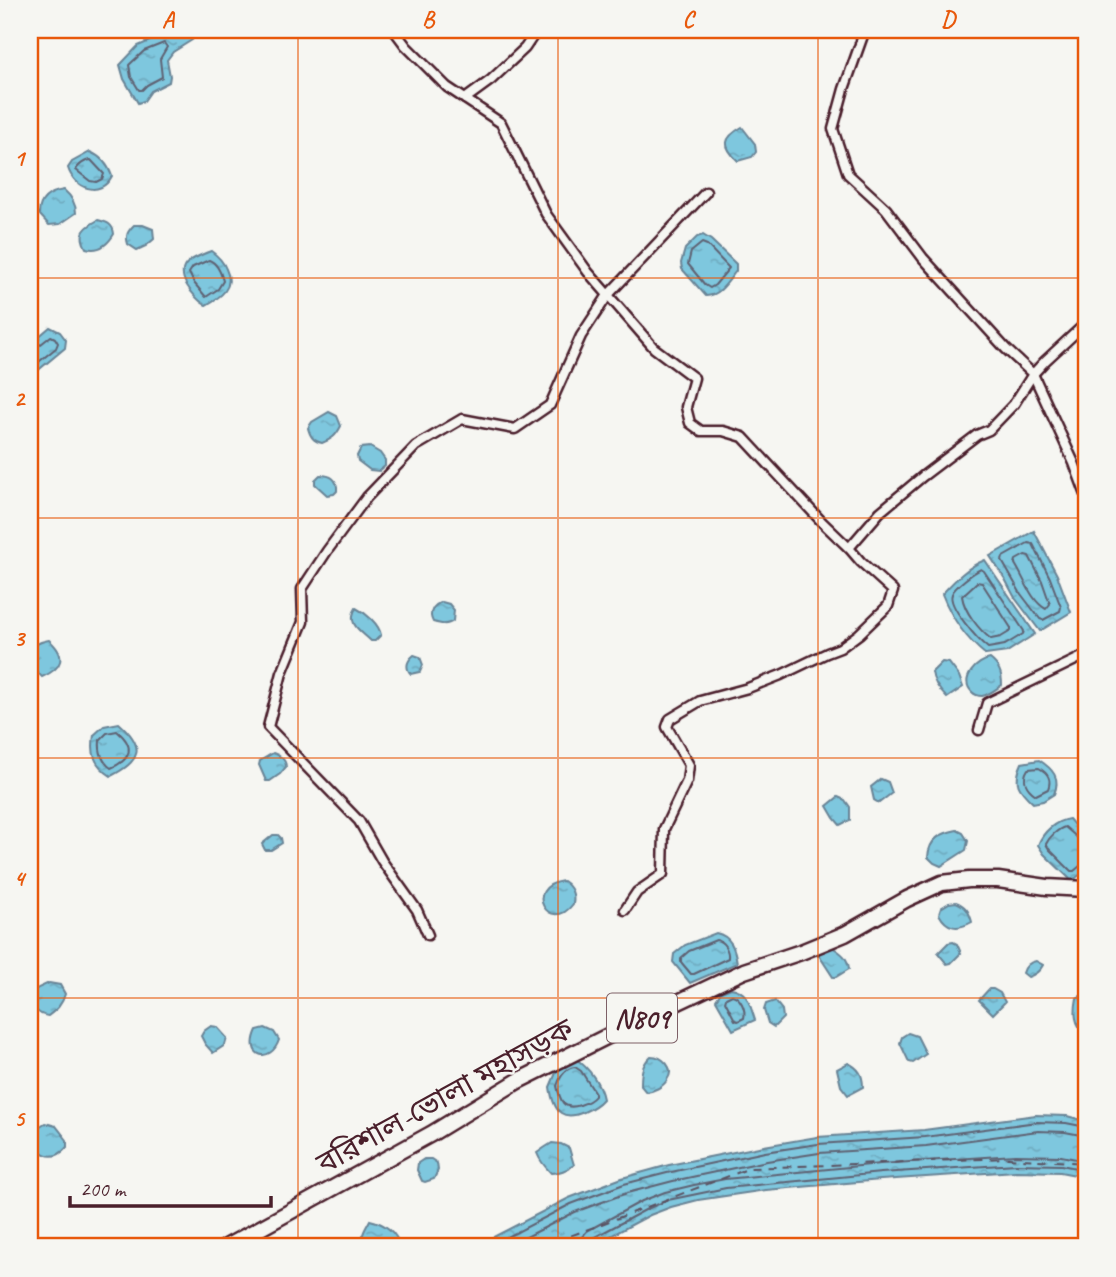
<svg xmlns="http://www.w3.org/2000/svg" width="1116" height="1277" viewBox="0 0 1116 1277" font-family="Caveat,'Noto Sans Bengali',sans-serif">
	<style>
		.water { fill: url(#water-ripples); stroke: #698496; stroke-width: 2 }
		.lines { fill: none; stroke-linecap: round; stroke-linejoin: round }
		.shore { stroke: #5f6273; stroke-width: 2 }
		.ferry { stroke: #5a5161; stroke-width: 2; stroke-dasharray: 9 7; stroke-linecap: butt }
		.minor-casing { stroke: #4a1f2b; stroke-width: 13 }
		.trunk-casing { stroke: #4a1f2b; stroke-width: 19 }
		.minor { stroke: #f6f6f2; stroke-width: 8 }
		.trunk { stroke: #f6f6f2; stroke-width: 14 }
		.grid { fill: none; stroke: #e8590c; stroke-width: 2; stroke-opacity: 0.55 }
		.labels { text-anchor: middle; stroke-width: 5; stroke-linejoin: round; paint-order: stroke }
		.shield { fill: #f6f6f2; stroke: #7e6067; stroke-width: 2 }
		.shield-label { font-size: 28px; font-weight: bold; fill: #4a1f2b }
		.street-label { font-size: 30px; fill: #4a1f2b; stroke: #f6f6f2 }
		.neatline { fill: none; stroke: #e8590c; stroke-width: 2.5 }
		.grid-label { font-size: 23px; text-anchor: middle; font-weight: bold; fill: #e8590c }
	</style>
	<defs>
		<pattern id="water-ripples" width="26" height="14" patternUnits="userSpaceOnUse" patternTransform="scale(1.75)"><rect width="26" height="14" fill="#7ec7de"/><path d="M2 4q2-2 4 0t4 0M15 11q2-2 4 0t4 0" fill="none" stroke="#6eaabf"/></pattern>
	</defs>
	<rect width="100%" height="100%" fill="#f6f6f2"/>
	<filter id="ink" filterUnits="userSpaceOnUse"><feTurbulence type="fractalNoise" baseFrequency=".0143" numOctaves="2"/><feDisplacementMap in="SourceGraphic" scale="14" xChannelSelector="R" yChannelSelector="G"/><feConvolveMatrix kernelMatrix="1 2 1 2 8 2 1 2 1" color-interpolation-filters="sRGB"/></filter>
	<g filter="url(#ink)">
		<g class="water">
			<path d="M175,30H185L192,40L173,52L167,60L170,76L169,82L151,91L144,101L138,103L124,79L120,65L138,46Z"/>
			<path d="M742,127L755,144L756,152L752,157L738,161C722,146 723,138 742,127Z"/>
			<path d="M90,152C100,156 108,165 112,176C100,199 74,188 68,168L72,162Z"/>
			<path d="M64,190C71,196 76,203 76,213L60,224L49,225L39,214C39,199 50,192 64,190Z"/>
			<path d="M98,220C107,222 113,224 114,234C108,244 99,252 86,248C78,233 84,228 98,220Z"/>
			<path d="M134,225H143L153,229L154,239L146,246L137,250L128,244C125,235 128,231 134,225Z"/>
			<path d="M703,235L711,240L736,264V271C728,281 720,296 706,296L682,269L681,263L685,249L697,237Z"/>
			<path d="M211,251C218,256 223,261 226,269C235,287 221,297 206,305C199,302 195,296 190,290C172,266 190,259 211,251Z"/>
			<path d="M50,327L60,332L66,340L65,348L30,377V344Z"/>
			<path d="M329,412L337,416L341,426C336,436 332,439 322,443C313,441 310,436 308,428L312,422Z"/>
			<path d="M370,447L380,453L385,460V466L379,471L370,470L358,461L357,456L361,448Z"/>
			<path d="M320,475C331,475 338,479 337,491L334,494L327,495L315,484V480Z"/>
			<path d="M1034,531L1057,575L1071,612L1040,631L1015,598L1005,579L990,556Z"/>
			<path d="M985,560L1035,634L1007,652L986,655C966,639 952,619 942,594C955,580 967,567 985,560Z"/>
			<path d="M442,602L449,604L454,610L453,621C447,626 440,624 433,622C428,613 433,605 442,602Z"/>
			<path d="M356,608C366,613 379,624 381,635L375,641H371C361,631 346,624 356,608Z"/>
			<path d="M49,640C67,656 63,668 42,677C26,663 24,644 49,640Z"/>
			<path d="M414,655L420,657L423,665L420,672L411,674C404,667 408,660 414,655Z"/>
			<path d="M990,659C999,666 1002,673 1002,685C996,689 989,695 982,696C977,696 975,695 972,692C959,679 977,661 990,659Z"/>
			<path d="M942,662L949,663L959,676L963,687L947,698C940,691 933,683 932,672Z"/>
			<path d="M119,723C146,747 141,761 111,776C94,765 91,754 94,735L104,726Z"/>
			<path d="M273,753C280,755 286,760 286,767L280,774L270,781H266L259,765L260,761Z"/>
			<path d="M1039,760C1053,769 1061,778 1054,794L1043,801L1033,803C1018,789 1013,783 1022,763Z"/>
			<path d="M881,779L888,782L892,793L879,803L874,800L871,787Z"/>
			<path d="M838,797L845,800L850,807V820L840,825L834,818L827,806Z"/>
			<path d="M1069,819L1086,839V870L1076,878L1071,880L1044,854L1038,845C1043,832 1055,821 1069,819Z"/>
			<path d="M957,830L963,833L968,841L966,850L941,866L934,863L928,857C929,839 941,833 957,830Z"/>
			<path d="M273,835H278L281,838L282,843L271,850H265L262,844Z"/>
			<path d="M563,881C572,887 575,894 573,904C550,935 521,887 563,881Z"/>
			<path d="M956,902C966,906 969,911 972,922C958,930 947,929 939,914L941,908L949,903Z"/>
			<path d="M716,933C731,936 735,949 737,963L690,983L673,962L674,954L685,945Z"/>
			<path d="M953,942L957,944L961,953L951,963L947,964L938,953L948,943Z"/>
			<path d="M832,947C842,953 848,958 849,969L836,977H833L818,954L825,948Z"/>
			<path d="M1036,961L1043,965C1040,971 1034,975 1028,977L1023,973C1025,966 1030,962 1036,961Z"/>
			<path d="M49,983L60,985L65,994C62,1005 57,1009 48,1016C37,1015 30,1005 30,994L38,988Z"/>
			<path d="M731,988C748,990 750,1006 755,1020L733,1030L716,1000L721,992Z"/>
			<path d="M989,989H993L1000,993L1005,1002L993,1014L979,1000Z"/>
			<path d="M1086,993V1035C1074,1024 1074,1013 1077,998Z"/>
			<path d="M775,1001L782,1010L783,1018L774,1027L768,1023L764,1010L766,1004Z"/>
			<path d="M211,1026L217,1027L227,1038L225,1045L213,1053L205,1044L201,1036L204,1031Z"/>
			<path d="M265,1028L274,1032L279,1040C271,1064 244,1058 257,1030Z"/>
			<path d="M908,1033L917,1036L926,1054L913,1063L909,1062L900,1043L902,1037Z"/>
			<path d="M651,1056C662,1056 676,1068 667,1080C663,1087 654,1091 646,1092L641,1086C641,1075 641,1065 651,1056Z"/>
			<path d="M576,1059C589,1068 600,1083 603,1099C596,1107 573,1121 561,1113C554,1108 551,1094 550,1087L558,1068Z"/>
			<path d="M848,1063C859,1068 863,1075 863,1087L848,1095L841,1086L837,1069Z"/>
			<path d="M1036,1115L1067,1116L1086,1121V1177L1060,1172L1016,1171L881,1180L766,1190L698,1200L671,1207L650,1215L590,1247H474L569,1198L622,1178L669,1165L764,1146L817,1137L924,1130Z"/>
			<path d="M45,1123L56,1126L67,1140V1147C53,1164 35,1154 32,1135L37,1128Z"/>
			<path d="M552,1143L561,1144L569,1148L574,1165C566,1170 560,1173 551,1173C545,1167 540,1161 537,1153L544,1148Z"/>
			<path d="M424,1159H431L437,1163L438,1170L434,1179L425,1182L422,1181L417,1170L418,1163Z"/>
			<path d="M370,1220C383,1223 398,1232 399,1247H365C359,1236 365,1230 370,1220Z"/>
		</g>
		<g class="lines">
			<g class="shore">
				<path d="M164,43L167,47L160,59L162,77L147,85L142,90H139L131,77L129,65L144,51Z"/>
				<path d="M91,160L104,174L102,179L96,182L90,181L76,170C78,165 86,160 91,160Z"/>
				<path d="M702,243L707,245L729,268L715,285L710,288L705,285L688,264L691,252Z"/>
				<path d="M209,260C217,263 221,273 223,281L218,289L206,297L194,283L189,273L193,267Z"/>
				<path d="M30,349L36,348L51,336L55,338L58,343L56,348L30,369"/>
				<path d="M1028,543L1033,544L1050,578L1061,607L1060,611L1043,620L1040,619L1021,594L1002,561L1003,557Z"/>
				<path d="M1025,555L1029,556L1042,581L1050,604L1046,609C1031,601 1024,578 1015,564L1016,560Z"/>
				<path d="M981,569L984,571L1024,631L1023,634L1005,645L988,648C979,641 947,606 952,594C954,587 974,572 981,569Z"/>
				<path d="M977,582L982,583L1011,628V631L1001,637L991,639C979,630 964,611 962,596Z"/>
				<path d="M117,731C135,746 132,759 111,768C101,761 99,751 100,740L107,733Z"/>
				<path d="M1039,768C1048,773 1052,779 1048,789L1036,795C1027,789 1021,780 1028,769Z"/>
				<path d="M1086,842L1080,840L1065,827C1058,829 1049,837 1046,844L1049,849L1071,871H1074L1080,866L1086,865"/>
				<path d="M716,940C724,941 729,951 728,958L694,974H691L681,962V958L689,951Z"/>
				<path d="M732,995C741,997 746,1010 744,1018L738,1021L735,1020L725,1001L726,998Z"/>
				<path d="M575,1067L581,1071L595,1093V1096C591,1101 586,1103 580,1105C563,1111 560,1100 557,1086C560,1077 565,1068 575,1067Z"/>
				<path d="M488,1247L571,1204L624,1184L671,1172L765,1152L818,1144L925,1137L1037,1122L1066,1123L1086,1127"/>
				<path d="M507,1247L575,1212L627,1193L673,1181L767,1161L819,1153L926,1146L1038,1131L1065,1132L1086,1136"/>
				<path d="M580,1247L581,1238L587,1231L642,1201L665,1192L694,1185L725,1179L880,1164L1015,1155L1061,1156L1086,1161"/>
				<path d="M588,1247L589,1242L593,1238L647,1209L668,1200L726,1188L881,1173L1016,1164L1061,1165L1086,1170"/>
			</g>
			<path class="ferry" d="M541,1247L750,1168L1008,1158L1086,1163"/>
			<g class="minor-casing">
				<g id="minor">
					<path d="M394,30L406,46L447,87L501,123L546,214L588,272L654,348L694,378L686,407L690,423L701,431H723L743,437L823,523L849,548"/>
					<path d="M865,30L844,89L833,129L848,174L886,209L923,258L1006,349L1033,374L1074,463L1086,495"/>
					<path d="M465,99L491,80L525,48L537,30"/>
					<path d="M979,730L987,703L1086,655"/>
					<path d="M625,910L637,892L663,874L664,829L687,781L689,765L667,727L670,719L700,701L748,688L781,675L827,653L840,648L859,634L888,606L893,591L861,562L849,548L880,512L923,476L977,435L989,430L1014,404L1033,374L1045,361L1086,323"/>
					<path d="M428,935L417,910L382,861L359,821L268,727L282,673L303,622L302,589L327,551L367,497L416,446L462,419L515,429L550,405L581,336L608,295L706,192"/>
				</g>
			</g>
			<g class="trunk-casing">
				<path id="trunk" d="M226,1247L431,1134L518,1081L640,1020L744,971L801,952L845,934L907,899L942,883L969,880H998L1047,887L1086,889"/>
			</g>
			<use href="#minor" class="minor"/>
			<use href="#trunk" class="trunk"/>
		</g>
	</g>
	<path class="grid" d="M298,30V1247M558,30V1247M818,30V1247M30,278H1086M30,518H1086M30,758H1086M30,998H1086"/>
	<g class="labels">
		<rect class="shield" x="607" y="993.5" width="70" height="49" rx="5"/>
		<g class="shield-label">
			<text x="642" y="1028">N809</text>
		</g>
		<g class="street-label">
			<text transform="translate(445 1096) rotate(-29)" y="10">বরিশাল-ভোলা মহাসড়ক</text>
		</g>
	</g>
	<rect width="1116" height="1277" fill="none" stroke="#f6f6f2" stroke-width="77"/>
	<path d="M70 1196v10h201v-10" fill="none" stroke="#4a1f2b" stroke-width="3.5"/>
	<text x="80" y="1196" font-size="21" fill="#4a1f2b" stroke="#f6f6f2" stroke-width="5" paint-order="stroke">200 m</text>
	<rect x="38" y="38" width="1040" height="1200" class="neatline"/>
	<g class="grid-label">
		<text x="168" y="27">A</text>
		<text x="428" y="27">B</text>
		<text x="688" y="27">C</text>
		<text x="948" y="27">D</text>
		<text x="19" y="166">1</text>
		<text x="19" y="406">2</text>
		<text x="19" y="646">3</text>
		<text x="19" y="886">4</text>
		<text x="19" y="1126">5</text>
	</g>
</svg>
